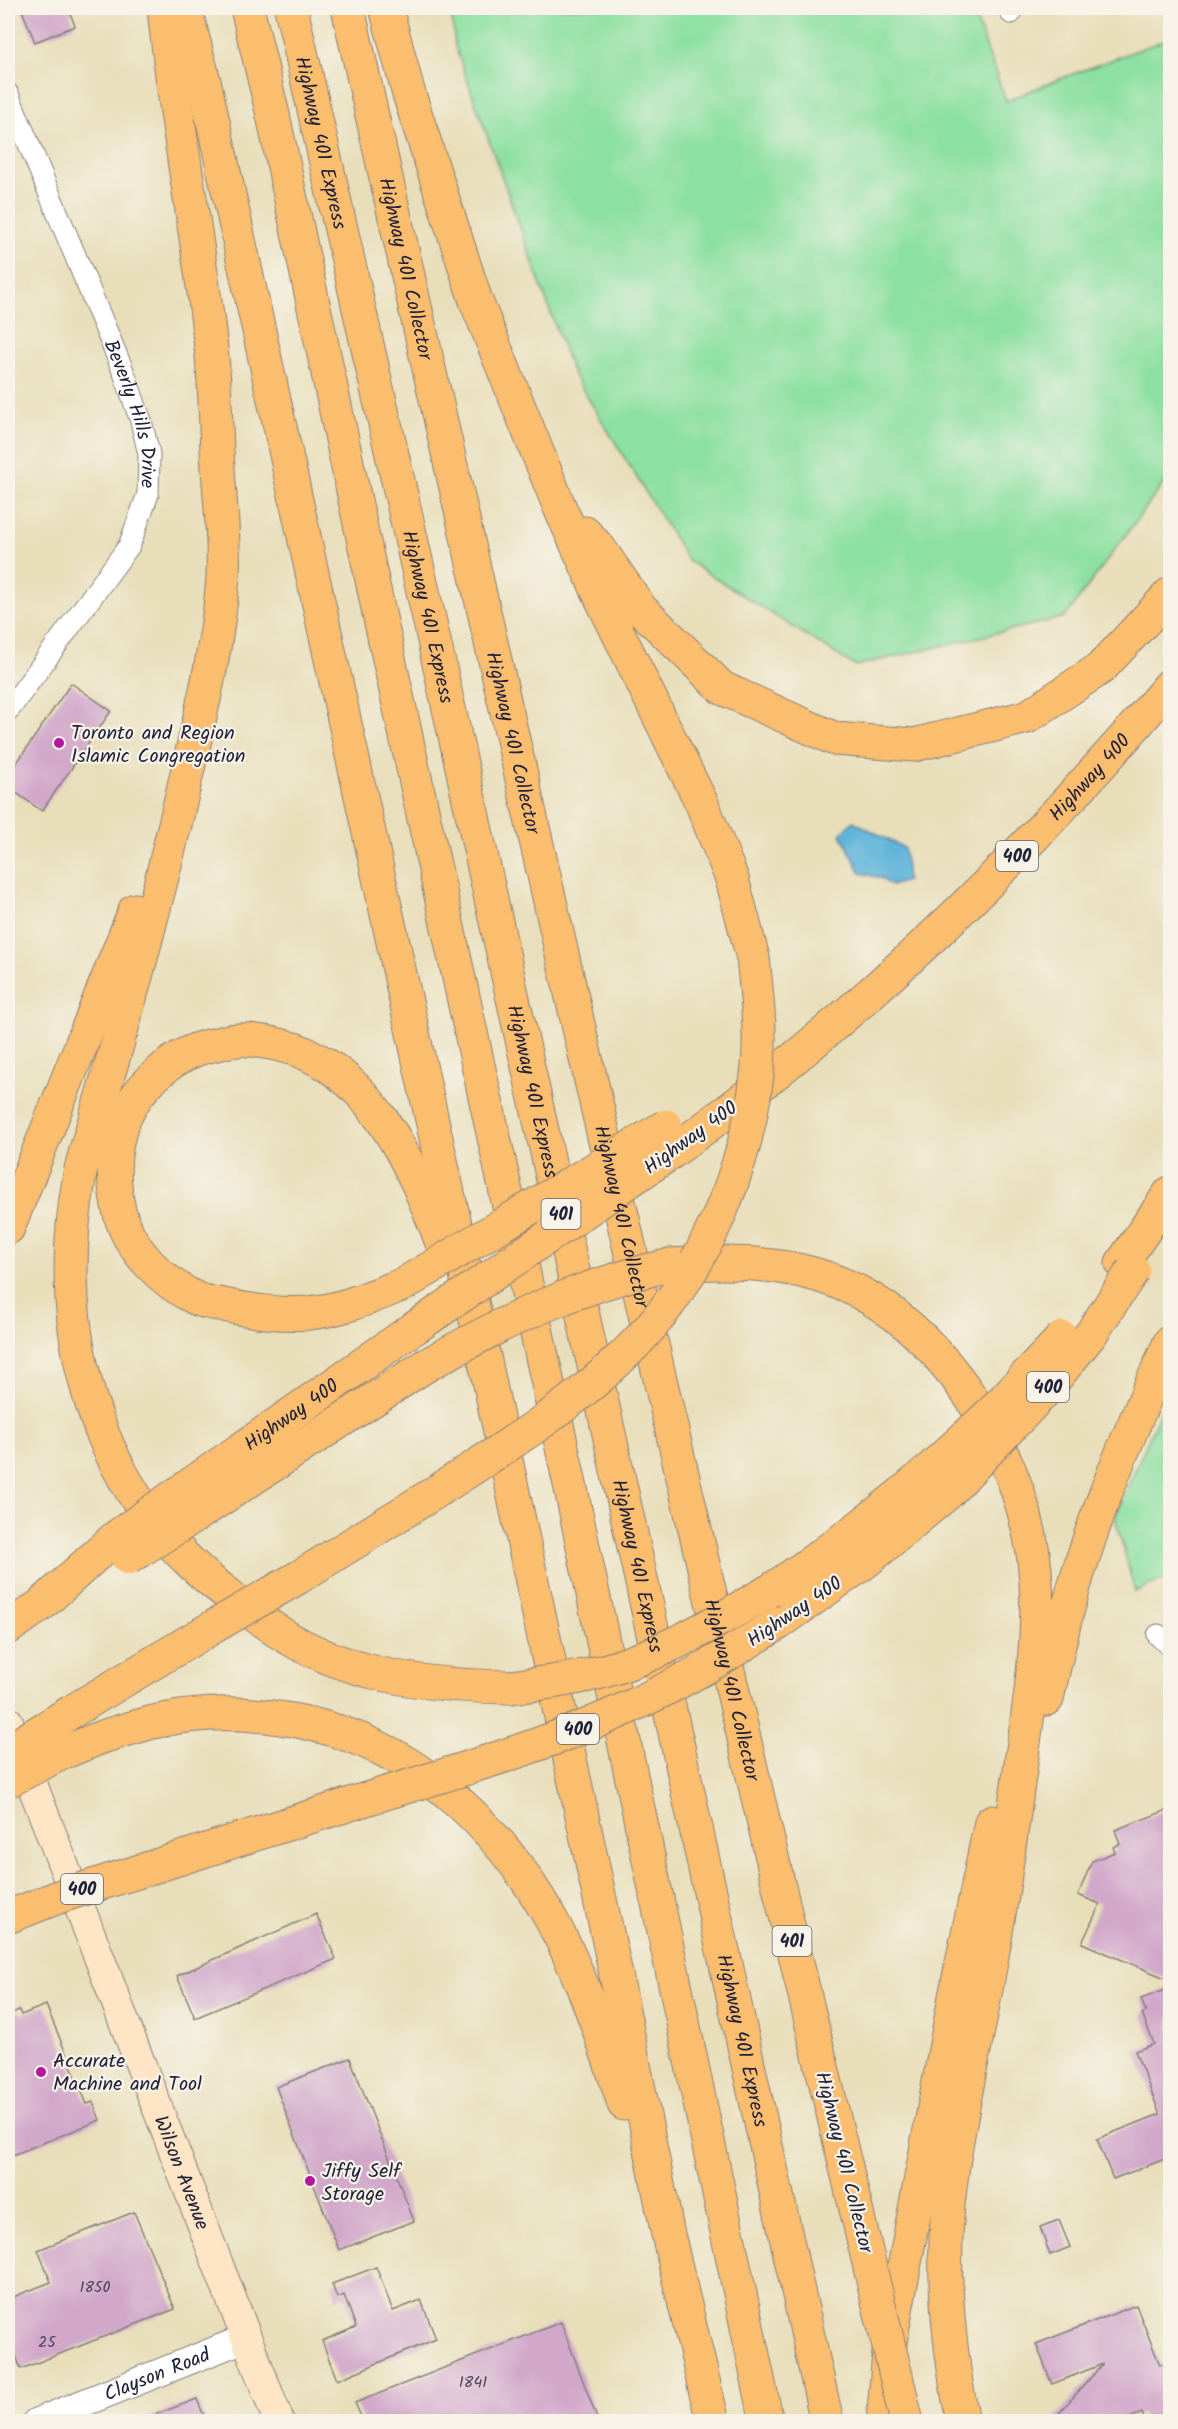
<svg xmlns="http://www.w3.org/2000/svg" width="1178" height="2429" viewBox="0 0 1178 2429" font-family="Kalam,sans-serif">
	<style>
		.green { fill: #8ce0a1; stroke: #57816e; stroke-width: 1.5 }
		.water { fill: #5eb4da; stroke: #406b8a; stroke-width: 1.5 }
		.building { fill: #d1a8ca }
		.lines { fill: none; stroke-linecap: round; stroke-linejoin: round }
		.minor-casing { stroke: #85807a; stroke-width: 23 }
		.tertiary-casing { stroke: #85807a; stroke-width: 29 }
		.secondary-casing { stroke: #85807a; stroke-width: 32 }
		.motorway-casing { stroke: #85807a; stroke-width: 35 }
		.minor { stroke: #fff; stroke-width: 21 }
		.tertiary { stroke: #fff; stroke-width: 27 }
		.secondary { stroke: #fde5c5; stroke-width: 30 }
		.motorway { stroke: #fbbd6e; stroke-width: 33 }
		.motorway-bridge-casing { stroke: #85807a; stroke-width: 35; stroke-linecap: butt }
		.motorway-bridge { stroke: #fbbd6e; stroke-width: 33 }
		.poi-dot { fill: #b5179e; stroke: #f7f3e8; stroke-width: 2 }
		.labels { text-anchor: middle; stroke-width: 4.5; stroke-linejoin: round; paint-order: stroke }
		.number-label { font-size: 16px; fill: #4e445f }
		.shield { fill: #f7f3e8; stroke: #62616f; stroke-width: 1.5 }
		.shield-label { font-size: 18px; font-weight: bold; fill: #22223b }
		.street-label { font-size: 20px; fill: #22223b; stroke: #f7f3e8 }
		.poi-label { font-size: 20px; fill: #22223b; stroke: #f7f3e8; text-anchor: start }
	</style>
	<rect width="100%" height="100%" fill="#f7f3e8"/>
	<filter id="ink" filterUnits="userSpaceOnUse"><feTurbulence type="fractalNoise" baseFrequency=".0167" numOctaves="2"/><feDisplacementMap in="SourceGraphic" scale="12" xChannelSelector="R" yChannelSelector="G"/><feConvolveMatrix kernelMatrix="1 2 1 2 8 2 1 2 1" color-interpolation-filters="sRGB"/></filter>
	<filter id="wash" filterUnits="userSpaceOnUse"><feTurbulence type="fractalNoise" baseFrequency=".008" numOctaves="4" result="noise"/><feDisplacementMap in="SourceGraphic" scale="24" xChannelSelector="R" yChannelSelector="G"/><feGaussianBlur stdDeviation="1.35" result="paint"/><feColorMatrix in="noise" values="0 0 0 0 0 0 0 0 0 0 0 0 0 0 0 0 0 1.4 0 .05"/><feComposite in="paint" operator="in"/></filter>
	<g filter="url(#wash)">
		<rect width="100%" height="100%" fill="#e8deba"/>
		<g class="green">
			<path d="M451,8H972L1006,101L1057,80L1170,38V475L1065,617L855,666L688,561L572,372L455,46Z"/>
			<path d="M1170,1389V1576L1135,1592L1115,1517Z"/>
		</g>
		<path class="water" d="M853,821L904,848L907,881L891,886L881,878L861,873L841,834Z"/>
		<g id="blocks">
			<g class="building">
				<path d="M21,8H68L75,26L35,42Z"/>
				<path d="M71,683L111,711L42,811L8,787V776Z"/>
				<path d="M1170,1809V1980L1082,1943L1100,1904L1078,1895L1092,1861L1115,1852L1113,1847L1120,1844L1115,1830Z"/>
				<path d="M316,1914L336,1959L195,2018L177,1976Z"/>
				<path d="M1170,1988V2157L1113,2179L1097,2139L1160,2114L1135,2051L1154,2044L1142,2014L1146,2012L1141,1999Z"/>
				<path d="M46,2005L87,2104L93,2102L100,2120L8,2157V2015L19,2010L21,2015Z"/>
				<path d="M350,2058L414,2221L339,2250L276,2087Z"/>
				<path d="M134,2212L175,2309L21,2369L15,2353L8,2356V2299L51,2282L38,2250Z"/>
				<path d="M1059,2220L1070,2247L1050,2255L1040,2227Z"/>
				<path d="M376,2267L393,2311L421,2300L436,2339L337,2380L322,2341L356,2327L344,2295L337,2298L332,2284Z"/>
				<path d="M1136,2305L1160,2365L1170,2360V2411L1145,2421L1142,2413L1122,2421H1052L1103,2364L1052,2384L1036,2344Z"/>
				<path d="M561,2322L598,2421H508L504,2413L480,2421H363L355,2403Z"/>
				<path d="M197,2399L206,2421H141V2420Z"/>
			</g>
		</g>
	</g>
	<g filter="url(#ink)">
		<use href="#blocks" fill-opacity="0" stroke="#85807a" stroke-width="1.5"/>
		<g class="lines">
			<g class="minor-casing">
				<g id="minor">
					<path d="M1009,8L1011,13"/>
					<path id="s1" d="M8,94L124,373L141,421L149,454L148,494L129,546L8,711"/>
					<path d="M1158,1635L1170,1646"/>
				</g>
			</g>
			<g class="tertiary-casing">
				<g id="tertiary">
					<path id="s2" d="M36,2422L246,2338"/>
				</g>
			</g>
			<g class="secondary-casing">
				<g id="secondary">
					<path id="s3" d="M8,1722L279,2422"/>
				</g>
			</g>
			<g class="motorway-casing">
				<g id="motorway">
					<path d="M164,8C175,119 197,229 210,340C216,382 215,425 218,468C220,503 225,541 223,576C219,636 204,702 190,760C171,844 150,927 127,1009C117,1047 105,1085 94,1123C89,1141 82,1160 79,1180C53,1328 91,1482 211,1581C232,1597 252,1614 274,1629C344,1676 427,1686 510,1687"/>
					<path d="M185,8L205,85L486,1366L615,1970L667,2230L713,2422"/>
					<path d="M247,8L273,115L382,627L568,1475L767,2422"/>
					<path id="s4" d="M291,8L429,618L827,2422"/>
					<path id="s5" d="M348,8C512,741 679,1474 855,2205"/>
					<path d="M386,8L408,91L476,301L560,508L602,600L702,804L732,879L753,958"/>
					<path d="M585,533L600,549L641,609L722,688L835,739L914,745L1027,717L1101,668L1170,594"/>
					<path id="s6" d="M672,1152C858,1018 1023,860 1170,685"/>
					<path d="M8,1228L135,910"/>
					<path d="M1122,1263L1170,1193"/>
					<path d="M670,1265C778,1257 861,1269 937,1354C984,1406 1020,1477 1032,1547C1044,1617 1031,1693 1021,1763C1012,1825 1004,1888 993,1950C979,2035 957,2120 948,2205C941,2278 949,2350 963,2422"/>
					<path d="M404,1284C373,1296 342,1310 309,1313C278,1315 249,1311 219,1304C212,1303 204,1302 197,1299C162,1282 128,1249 119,1210C112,1179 112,1146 125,1117C139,1084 177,1051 213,1045C221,1043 230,1040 239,1040C252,1039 267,1042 280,1045C371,1066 412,1164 442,1243"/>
					<path id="s7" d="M181,1491L416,1327"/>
					<path d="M198,1514L425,1366"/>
					<path d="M299,1577L439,1490"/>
					<path d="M771,1590C826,1553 877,1515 927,1472"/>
					<path d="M779,1623L864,1563L948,1493"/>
					<path d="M8,1628L41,1605L116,1537"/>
					<path d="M1047,1699C1058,1648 1069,1598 1086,1549C1109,1478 1140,1410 1170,1342"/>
					<path d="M71,1712L213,1627"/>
					<path d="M102,1737C122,1731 142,1724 163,1720C243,1704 338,1720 408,1764C457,1795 500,1839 532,1888C575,1952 600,2031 624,2104"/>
					<path d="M159,1865L363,1800"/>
					<path d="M883,2422L890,2342L955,1997L991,1822"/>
				</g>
			</g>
			<use href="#minor" class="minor"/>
			<use href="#tertiary" class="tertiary"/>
			<use href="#secondary" class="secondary"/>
			<use href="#motorway" class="motorway"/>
			<g class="motorway-bridge-casing">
				<g id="motorway-bridge">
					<path d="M404,1284L666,1126"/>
					<path d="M416,1327L672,1152"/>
					<path d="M425,1366C508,1319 577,1286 670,1265"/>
					<path d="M927,1472L989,1415L1062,1338"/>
					<path d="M439,1490C508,1445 578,1403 635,1344C703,1274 746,1171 757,1075C762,1037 757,996 753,958"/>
					<path d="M948,1493L1045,1391L1091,1334L1133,1270"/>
					<path d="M116,1537L181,1491"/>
					<path d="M128,1558L198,1514"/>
					<path d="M213,1627L299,1577"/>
					<path d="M510,1687C540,1684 571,1680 601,1672C662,1655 717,1621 771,1590"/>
					<path d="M8,1751L71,1712"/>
					<path d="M8,1781L62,1753L102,1737"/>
					<path d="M363,1800C458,1771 554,1744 644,1700C690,1678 735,1650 779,1623"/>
					<path d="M8,1917L61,1896L159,1865"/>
					<path d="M855,2205L907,2422"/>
				</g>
			</g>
			<use href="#motorway-bridge" class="motorway-bridge"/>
		</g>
	</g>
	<g class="poi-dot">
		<circle cx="59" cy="743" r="6"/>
		<circle cx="41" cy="2072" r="6"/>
		<circle cx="310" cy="2181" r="6"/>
	</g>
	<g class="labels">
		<g class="number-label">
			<text x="95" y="2292">1850</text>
			<text x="47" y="2347">25</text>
			<text x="473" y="2387">1841</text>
		</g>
		<g class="shield">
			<rect x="996" y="841" width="42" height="30" rx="4.5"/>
			<rect x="541.5" y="1199" width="39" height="30" rx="4.5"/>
			<rect x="1027" y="1372" width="42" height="30" rx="4.5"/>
			<rect x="557" y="1714" width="42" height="30" rx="4.5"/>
			<rect x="61" y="1874" width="42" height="30" rx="4.5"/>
			<rect x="772.5" y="1926" width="39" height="30" rx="4.5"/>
		</g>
		<g class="shield-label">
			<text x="1017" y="862">400</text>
			<text x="561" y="1220">401</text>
			<text x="1048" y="1393">400</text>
			<text x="578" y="1735">400</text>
			<text x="82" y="1895">400</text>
			<text x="792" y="1947">401</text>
		</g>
		<g class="street-label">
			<text dy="7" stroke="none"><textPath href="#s4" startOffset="138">Highway 401 Express</textPath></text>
			<text dy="7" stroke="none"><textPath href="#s5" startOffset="267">Highway 401 Collector</textPath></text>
			<text dy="7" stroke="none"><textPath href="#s1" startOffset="344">Beverly Hills Drive</textPath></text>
			<text dy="7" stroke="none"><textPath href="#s4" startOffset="624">Highway 401 Express</textPath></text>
			<text dy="7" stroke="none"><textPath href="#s5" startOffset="753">Highway 401 Collector</textPath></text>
			<text dy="7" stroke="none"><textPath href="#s6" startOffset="562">Highway 400</textPath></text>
			<text dy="7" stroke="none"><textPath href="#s4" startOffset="1110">Highway 401 Express</textPath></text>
			<text transform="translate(690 1137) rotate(-36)" y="7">Highway 400</text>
			<text dy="7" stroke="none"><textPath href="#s5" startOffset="1239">Highway 401 Collector</textPath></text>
			<text dy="7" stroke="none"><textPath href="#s7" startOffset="134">Highway 400</textPath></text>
			<text dy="7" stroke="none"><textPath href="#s4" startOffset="1596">Highway 401 Express</textPath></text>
			<text transform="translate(794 1611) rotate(-34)" y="7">Highway 400</text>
			<text dy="7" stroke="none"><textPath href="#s5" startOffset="1725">Highway 401 Collector</textPath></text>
			<text dy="7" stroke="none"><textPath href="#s4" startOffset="2082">Highway 401 Express</textPath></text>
			<text transform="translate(845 2162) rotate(76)" y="7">Highway 401 Collector</text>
			<text dy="7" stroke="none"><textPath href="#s3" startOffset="483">Wilson Avenue</textPath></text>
			<text dy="7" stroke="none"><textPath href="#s2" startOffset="130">Clayson Road</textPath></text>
		</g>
		<g class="poi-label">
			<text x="71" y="739">Toronto and Region<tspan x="71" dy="23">Islamic Congregation</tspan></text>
			<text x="53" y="2067">Accurate<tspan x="53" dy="23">Machine and Tool</tspan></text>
			<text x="322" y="2177">Jiffy Self<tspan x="322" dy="23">Storage</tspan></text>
		</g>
	</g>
	<rect width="1178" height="2429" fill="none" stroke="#f7f3e8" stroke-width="30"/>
</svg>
